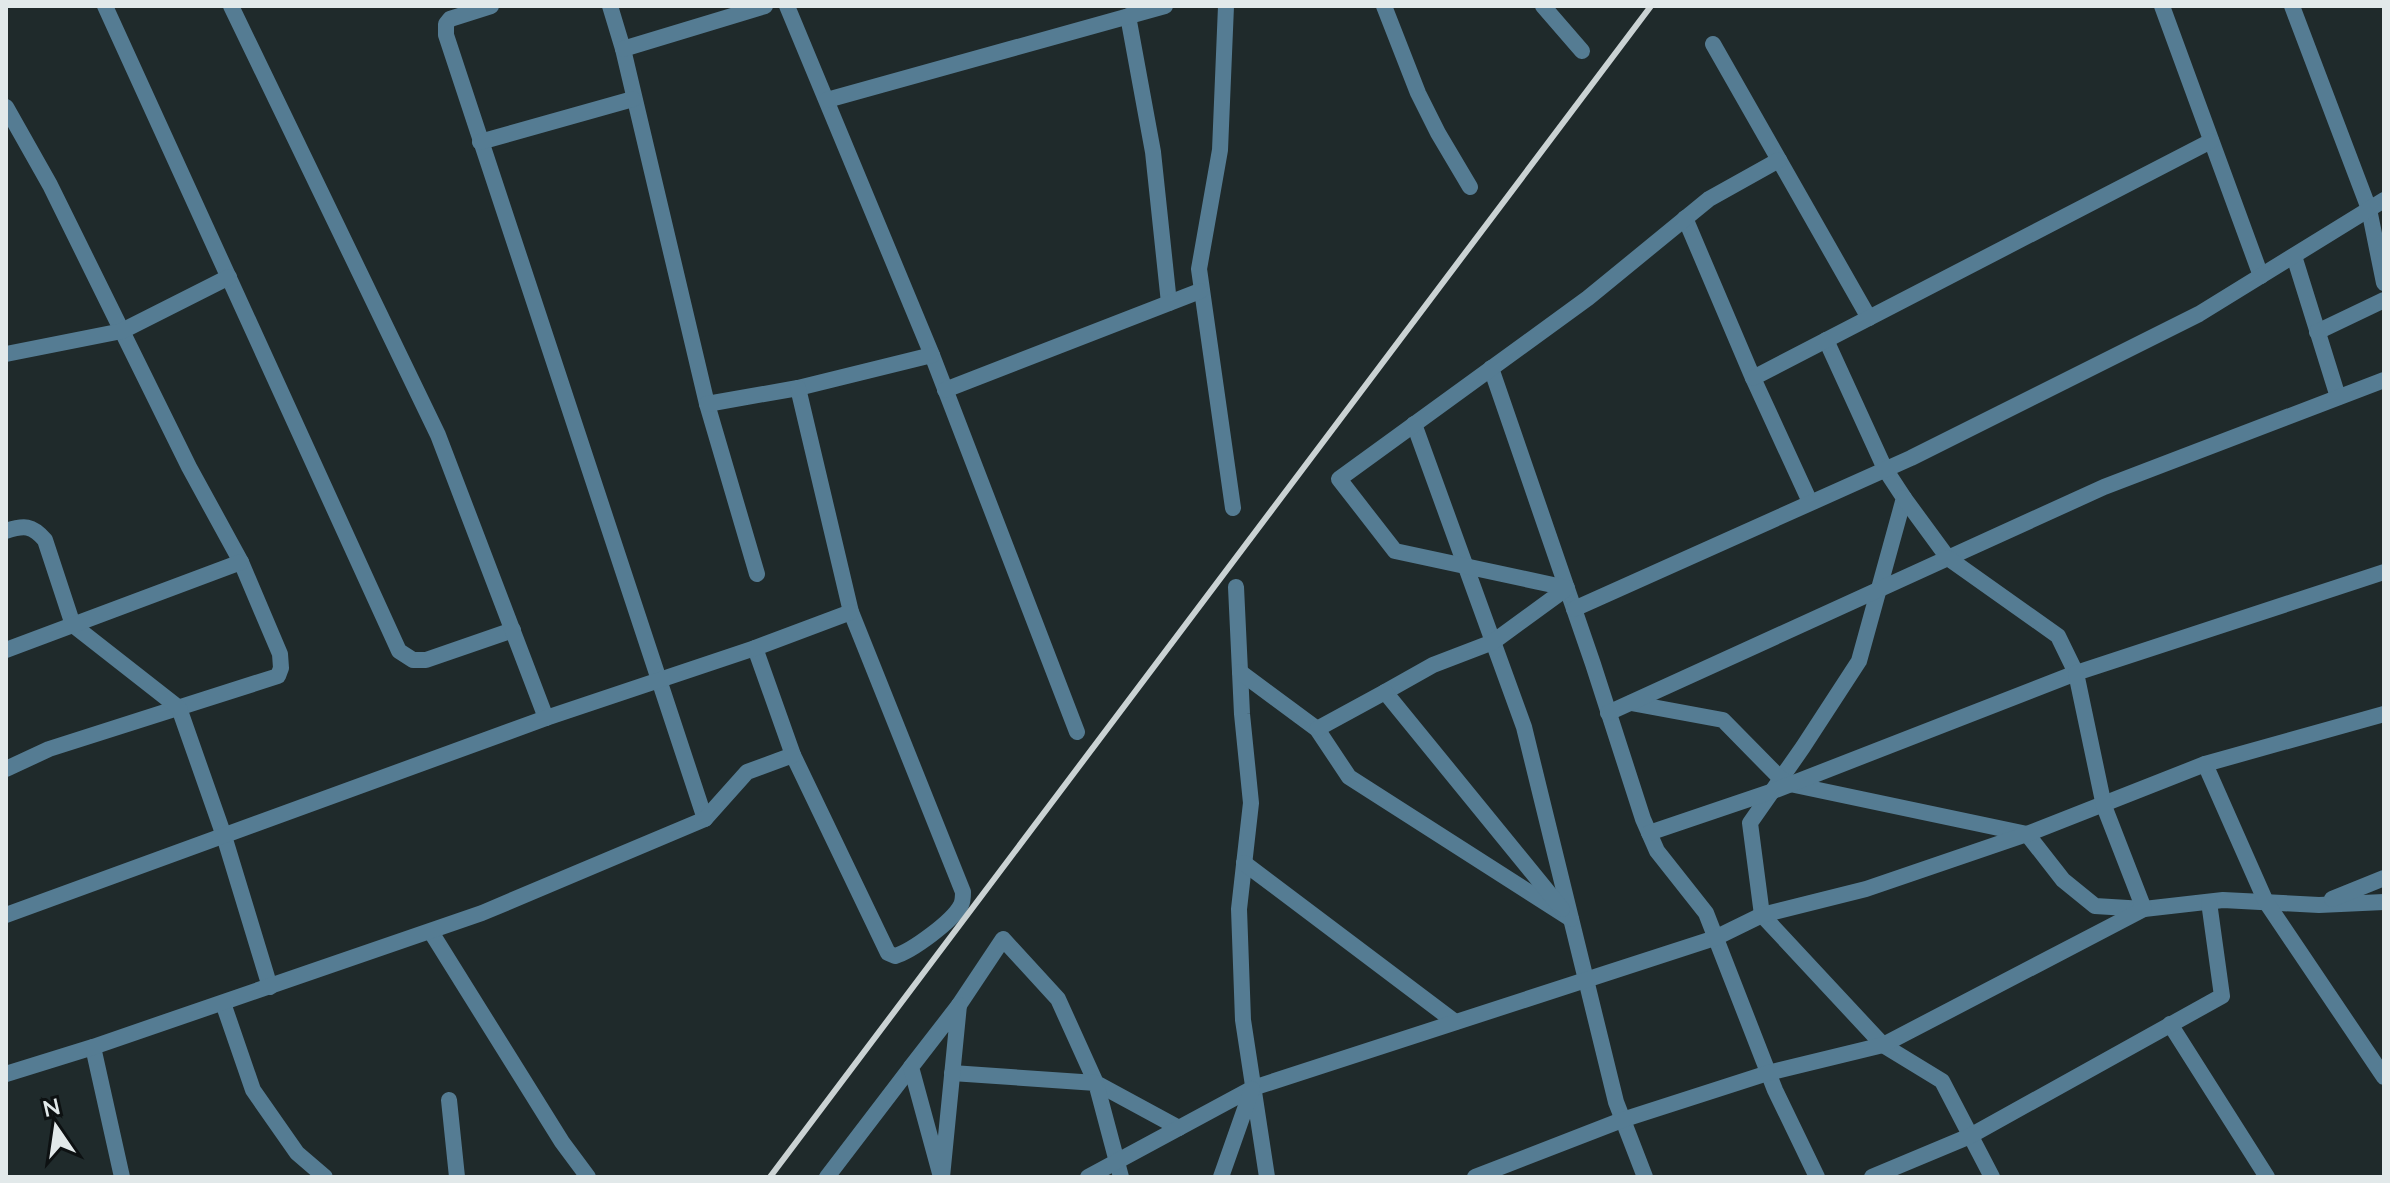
<svg xmlns="http://www.w3.org/2000/svg" width="2390" height="1183" viewBox="0 0 2390 1183" font-family="Lato,sans-serif">
	<style>
		.lines { fill: none; stroke-linecap: round; stroke-linejoin: round }
		.minor { stroke: #557c93; stroke-width: 16 }
		.rail { stroke: #cad2d3; stroke-width: 6 }
	</style>
	<rect width="100%" height="100%" fill="#1f2a2b"/>
	<g class="lines">
		<g class="minor">
			<path d="M105,6L399,651L413,660H426L513,630"/>
			<path d="M231,6L438,435L546,718"/>
			<path d="M491,6L450,19L446,24V35L705,819"/>
			<path d="M610,6L623,49L707,404L757,574"/>
			<path d="M787,6L932,355L1077,732"/>
			<path d="M1226,6L1220,150L1199,269L1233,508"/>
			<path d="M1384,6L1418,93L1438,133L1470,187"/>
			<path d="M1543,6L1582,51"/>
			<path d="M2162,6L2261,276"/>
			<path d="M2292,6L2369,209L2384,283"/>
			<path d="M1128,16L1153,152L1169,303"/>
			<path d="M1713,44L1869,318"/>
			<path d="M623,49L765,6"/>
			<path d="M827,100L1165,6"/>
			<path d="M6,107L50,185L189,467L241,562L280,654L281,668L278,676L49,749L6,769"/>
			<path d="M480,142L633,99"/>
			<path d="M1685,218L1753,378L1810,502"/>
			<path d="M2294,256L2338,397"/>
			<path d="M2317,332L2384,300"/>
			<path d="M1826,340L1885,469L1904,498L1859,661L1803,747L1750,823L1762,915L1883,1045L1942,1081L1992,1177"/>
			<path d="M6,354L122,331L229,277"/>
			<path d="M1491,368L1593,664L1643,819L1657,851L1706,913L1775,1090L1817,1177"/>
			<path d="M1753,378L2211,141"/>
			<path d="M945,390L1200,291"/>
			<path d="M707,404L798,388L932,355"/>
			<path d="M1414,424L1524,727L1616,1102L1645,1177"/>
			<path d="M1904,498L1948,558L2104,487L2384,380"/>
			<path d="M6,531C24,525 32,525 45,540L73,625L179,708L224,836L270,987"/>
			<path d="M1236,587L1242,714L1251,803L1239,909L1243,1020L1267,1177"/>
			<path d="M1574,609L1911,458L2199,314L2384,200"/>
			<path d="M755,648L793,755L888,953L895,956C912,951 953,921 961,905C963,901 963,896 963,892L851,612L798,388"/>
			<path d="M6,650L241,562"/>
			<path d="M1240,672L1317,729L1349,777L1571,919"/>
			<path d="M1385,692L1433,665L1493,642L1567,588L1395,551L1339,479L1588,298L1709,199L1779,160"/>
			<path d="M1631,703L1723,720L1781,779L1790,784L2027,834L2063,880L2095,906L2144,909L2223,900L2319,905L2384,902"/>
			<path d="M1608,713L1948,558L2058,636L2076,673L1773,791L1649,833"/>
			<path d="M1317,729L1385,692L1562,909"/>
			<path d="M2205,764L2266,902L2384,1077"/>
			<path d="M1244,863L1455,1022"/>
			<path d="M2332,899L2384,878"/>
			<path d="M6,915L546,718L755,648L851,612"/>
			<path d="M431,932L562,1142L588,1177"/>
			<path d="M223,1003L253,1090L297,1153L325,1177"/>
			<path d="M959,1005L1003,939L1058,999L1096,1083L1179,1128"/>
			<path d="M2170,1024L2267,1177"/>
			<path d="M93,1047L122,1177"/>
			<path d="M952,1073L1096,1083L1121,1177"/>
			<path d="M6,1074L93,1047L482,913L705,819L747,772L793,755"/>
			<path d="M449,1100L457,1177"/>
			<path d="M827,1177L911,1067"/>
			<path d="M941,1177L911,1067L959,1005L942,1177"/>
			<path d="M1088,1177L1253,1088L1715,938L1762,915L1866,889L2027,834L2205,764L2384,714"/>
			<path d="M1221,1177L1252,1089"/>
			<path d="M1475,1177L1622,1120L1768,1073L1883,1045L2144,909L2104,806L2076,673L2384,572"/>
			<path d="M1872,1177L1970,1136L2222,996L2209,902"/>
		</g>
		<path class="rail" d="M770,1177L1651,6"/>
	</g>
	<rect width="2390" height="1183" fill="none" stroke="#e2e9ea" stroke-width="16"/>
	<g transform="translate(56 1127) rotate(347)" stroke="#0d1112" stroke-width="6" paint-order="stroke">
	<path d="M0-6L14 30L0 20L-14 30Z" fill="#e2e9ea"/>
	<text y="-12" font-size="22" font-weight="bold" text-anchor="middle" fill="#e2e9ea">N</text>
	</g>
</svg>
